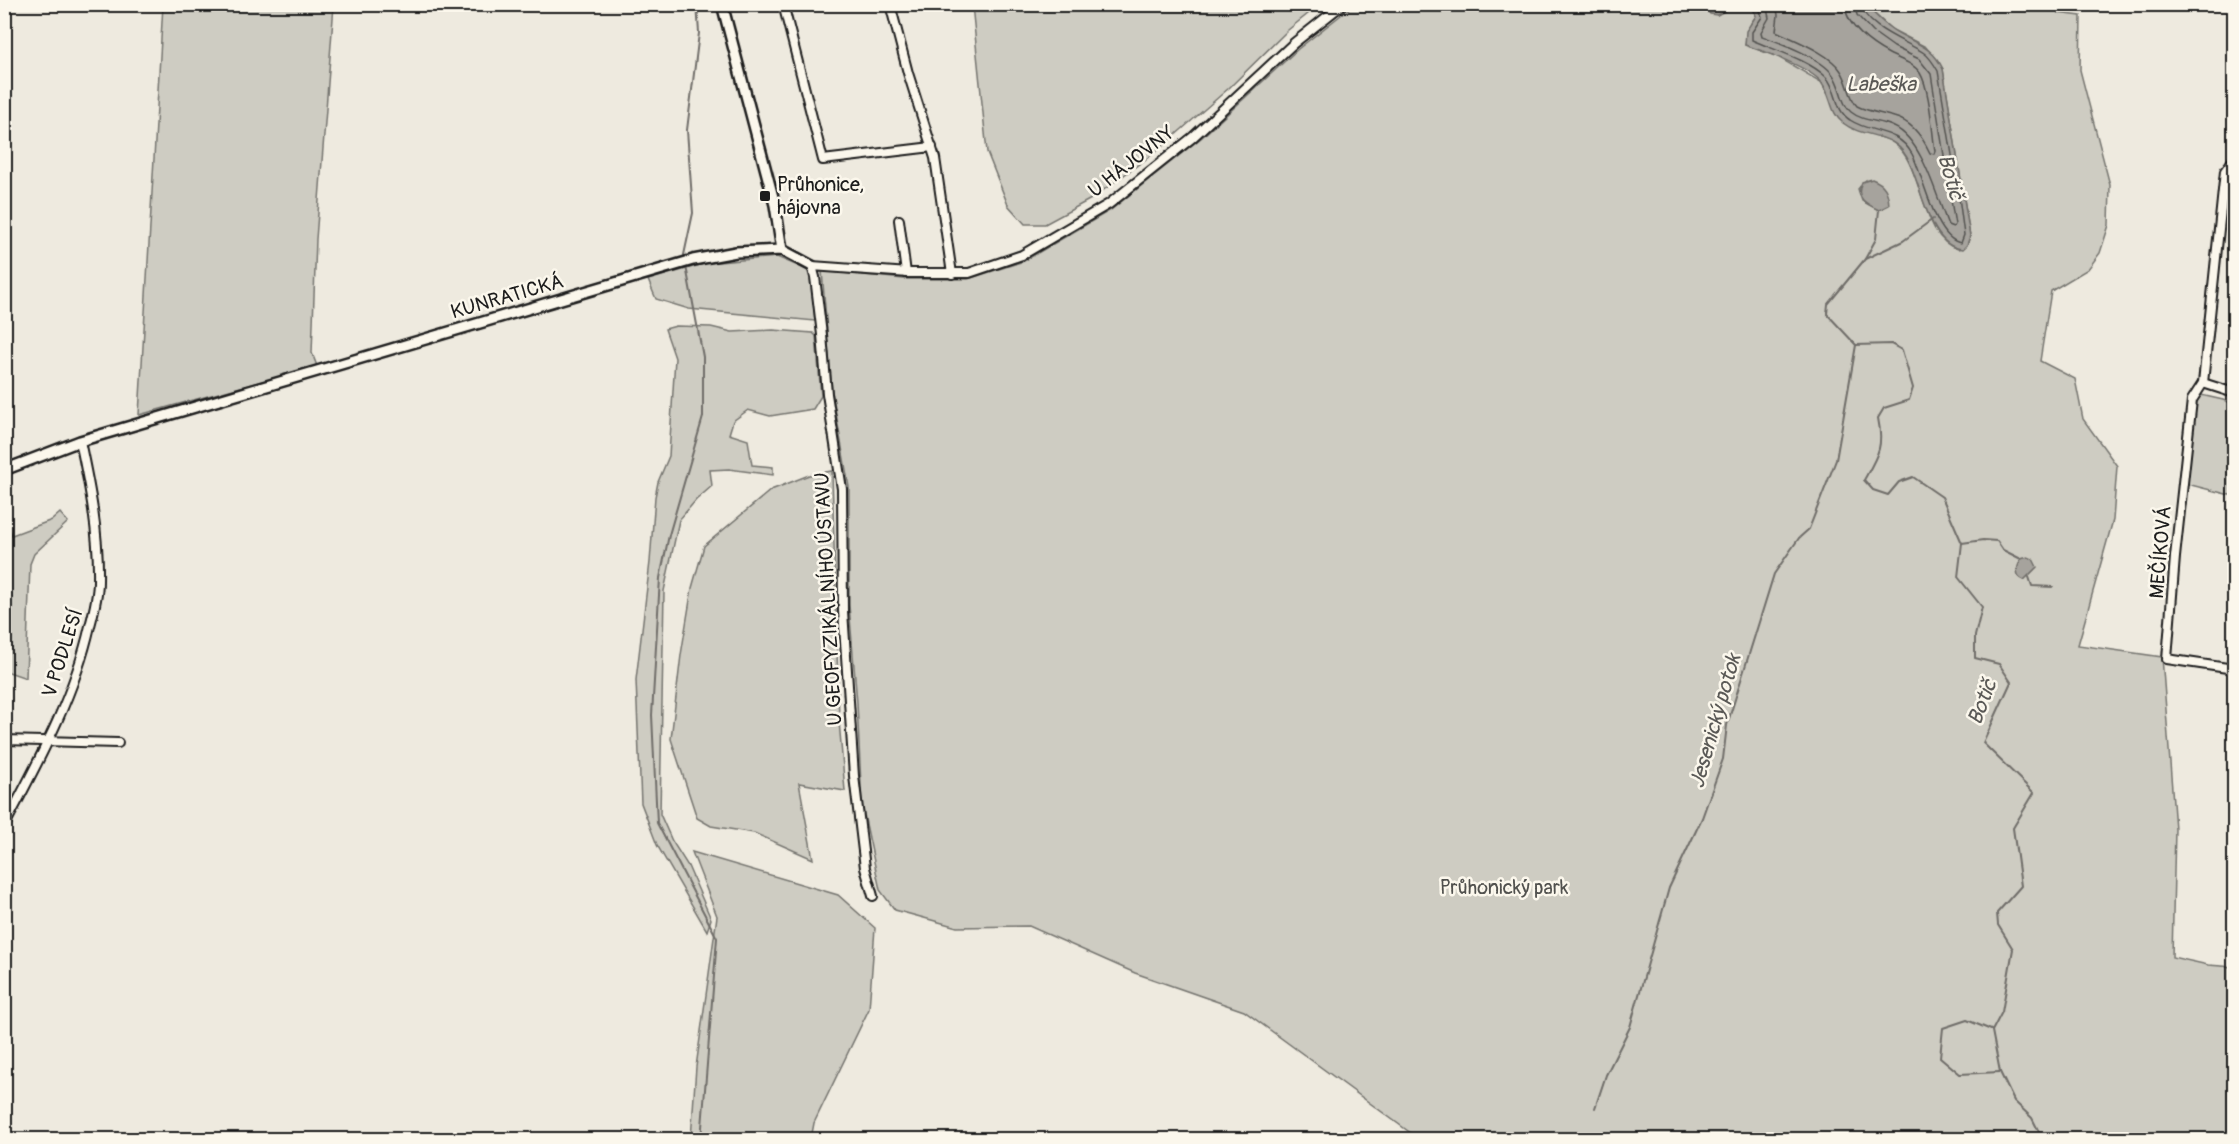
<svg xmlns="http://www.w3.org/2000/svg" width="2239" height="1144" viewBox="0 0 2239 1144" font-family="Pangolin,sans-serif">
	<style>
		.green { fill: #ceccc2; stroke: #75746f; stroke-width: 1.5; fill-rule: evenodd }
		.water { fill: #a6a39d; stroke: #6f6d69; stroke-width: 1.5 }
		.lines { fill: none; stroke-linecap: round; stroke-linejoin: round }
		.shore { stroke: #535250; stroke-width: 1.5 }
		.stream { stroke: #6f6d69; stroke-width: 2 }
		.minor-casing { stroke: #1c1c1c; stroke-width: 12 }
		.tertiary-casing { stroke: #1c1c1c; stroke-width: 14 }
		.minor { stroke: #fbf7ec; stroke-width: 8 }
		.tertiary { stroke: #fbf7ec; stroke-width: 9 }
		.poi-dot { fill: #1c1c1c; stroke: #fbf7ec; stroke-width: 2 }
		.labels { text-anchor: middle; stroke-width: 5; stroke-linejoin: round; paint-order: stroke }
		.street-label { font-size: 20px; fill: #1c1c1c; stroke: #fbf7ec }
		.poi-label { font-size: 20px; fill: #1c1c1c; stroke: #fbf7ec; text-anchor: start }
		.park-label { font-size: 20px; fill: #51514e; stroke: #fbf7ec }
		.water-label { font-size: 21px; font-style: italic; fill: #5a5956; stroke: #fbf7ec }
	</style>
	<rect width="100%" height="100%" fill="#eeeadf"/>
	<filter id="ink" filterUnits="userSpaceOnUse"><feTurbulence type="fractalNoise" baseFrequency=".0167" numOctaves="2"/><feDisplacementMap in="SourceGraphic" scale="12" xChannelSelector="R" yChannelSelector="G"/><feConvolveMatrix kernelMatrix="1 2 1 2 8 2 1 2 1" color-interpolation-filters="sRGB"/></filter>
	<g filter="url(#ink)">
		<g class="green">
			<path d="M1355,4H1704L1717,15L1733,5H1752L1756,16L1751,23L1745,45L1778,57L1821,82L1828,94L1879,137C1927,145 1915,238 1958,249L1967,245L1970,236L1943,69L1926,47L1891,29L1865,5H2058V13L2081,16L2080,70L2110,185L2109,225L2100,253L2088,269L2051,291L2040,361L2075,379L2083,419L2117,466L2113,520L2078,645L2162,657L2175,829L2172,957L2208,965L2234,967V1139H1419L1244,1011L1135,973L1029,926L957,927L895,910L880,890L862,805L857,703L849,605V487L832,391L822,271L904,279H968L1024,261L1111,210L1201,138L1298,49ZM1866,180L1879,210L1862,201L1858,189Z"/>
			<path d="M163,5H334L316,239L312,353L317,366L139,415Z"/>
			<path d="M972,5V4L1319,5L1288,30L1229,88L1157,151L1091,199L1045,224H1025L1008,205L987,152Z"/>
			<path d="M777,257L810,271L815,321L689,309L656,299L648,280L707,263Z"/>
			<path d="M676,326L711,327L732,332L773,330L813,333L816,336L821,396L813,409L770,416L748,410L733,421L729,434L748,440L752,465L773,467V475L729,469L710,470L712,486L696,500L679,520L664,591L660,814L672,841L688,866L711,919L707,931L657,845L641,803L636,680L650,562L655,497L658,482L669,456L675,358L665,329Z"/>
			<path d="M2201,395L2223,400L2234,404V496L2187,484L2196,402L2198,397Z"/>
			<path d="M832,471L839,721L845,791L799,783L813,859L754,833L711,826L697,818L671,739L681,655L692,588L704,546L771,490L809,475Z"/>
			<path d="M4,513L12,535L52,520L60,513L68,522L34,554L30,564L26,678L6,671L9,733L4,732Z"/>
			<path d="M692,852L838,895L875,928L869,1009L814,1123L811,1139H691L696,1067L717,916Z"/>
		</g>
		<g class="water">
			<path d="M1865,4C1874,14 1883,23 1893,30C1914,44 1931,44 1943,69L1970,236L1967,245L1963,249C1928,248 1921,180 1906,156C1892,131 1863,139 1843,123C1830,113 1832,97 1822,83C1811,68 1764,51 1745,45L1746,31L1756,16L1752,5Z"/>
			<path d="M1704,5V4L1736,5L1717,15L1710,14Z"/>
			<path d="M1872,179C1885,184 1888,191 1889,205L1879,210C1866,204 1854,198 1862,182Z"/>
			<path d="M2028,557L2033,559L2037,567L2024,580C2014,576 2017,567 2021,559Z"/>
		</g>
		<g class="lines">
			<g class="shore">
				<path d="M1758,4L1762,17L1752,32V40C1774,50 1809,60 1826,77C1838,90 1834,110 1850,120C1871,134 1898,128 1912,154C1923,174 1935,240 1961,243L1964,235L1959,197L1938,71C1934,64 1930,57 1924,53C1908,42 1864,27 1861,4"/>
				<path d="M1766,4L1769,18L1761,32L1762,36C1781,43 1822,58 1833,75C1841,86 1841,104 1851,112C1863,122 1881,120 1894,127C1922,139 1937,198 1948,225L1953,227L1955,225L1931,74L1919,59L1894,47L1873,32L1857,15L1854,4"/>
				<path d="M1776,4L1778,15L1776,31C1794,40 1830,53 1841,71C1848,81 1849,97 1857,106C1869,112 1881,113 1894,117C1911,121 1923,138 1930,153L1934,154L1935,151C1932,132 1930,89 1920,73C1914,63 1900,60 1889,54C1872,45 1845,26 1845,4"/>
			</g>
			<g class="stream">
				<path d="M1933,219L1903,241L1865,259L1828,304L1827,314L1856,345L1891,344L1902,350L1913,388L1909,400L1884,408L1878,418C1884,447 1878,455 1864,480L1873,490L1888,495L1899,482L1913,477L1942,497L1962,543L1958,577L1982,607L1975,636V658L1999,664L2011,682L1983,743L2034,793L2013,828L2021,886L1997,913L1998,925L2013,949L2002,1012L1992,1031L2000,1072L2014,1101L2032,1118L2043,1140"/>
				<path d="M1865,259L1876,239L1879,210"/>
				<path d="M685,260L684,255L693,213L687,130L699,33L697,4"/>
				<path d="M686,266L703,357V417L669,535L660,578L652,715L657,823L717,938L701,1140"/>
				<path d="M1962,543L1983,540L1997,541L2003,550L2021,559"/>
				<path d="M2029,577L2032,586L2053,587"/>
				<path d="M1991,1030L1967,1020L1943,1028L1940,1057L1960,1074L2000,1072"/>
				<path d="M1595,1108L1606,1075L1630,1027L1669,888L1702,818L1723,759L1727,725L1774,574L1799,538L1809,529L1836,460L1856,345"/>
			</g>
			<g class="minor-casing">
				<g id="minor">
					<path d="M783,4L823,160L932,147"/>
					<path d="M890,4L908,73L935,158L952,274"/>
					<path d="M2234,159L2225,171L2203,383L2192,400L2175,557L2167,659L2234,669"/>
					<path d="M899,220L906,273"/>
					<path d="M2203,383L2234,393"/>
					<path d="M4,740L118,743"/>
					<path d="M4,827C38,762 74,697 90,626C94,611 98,596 98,581C99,533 90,488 80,441"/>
					<path d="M873,896L865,868L854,776L843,611L842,489L827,394L822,335L815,277L812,266L909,273H969L1022,255L1109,204L1193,137L1294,43L1343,4"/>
				</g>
			</g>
			<g class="tertiary-casing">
				<g id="tertiary">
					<path d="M722,4L775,205L782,250"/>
					<path d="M4,470L80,441L693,260L736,252L782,250L812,266"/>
				</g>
			</g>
			<use href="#minor" class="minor"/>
			<use href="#tertiary" class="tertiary"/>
		</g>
	</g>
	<rect class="poi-dot" x="759" y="190" width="12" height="12" rx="3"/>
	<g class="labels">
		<g class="street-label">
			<text transform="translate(1131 161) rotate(-38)" y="7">U HÁJOVNY</text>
			<text transform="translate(507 296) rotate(-16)" y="7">KUNRATICKÁ</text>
			<text transform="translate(2160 552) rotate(-85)" y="7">MEČÍKOVÁ</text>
			<text transform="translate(828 599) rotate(-93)" y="7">U GEOFYZIKÁLNÍHO ÚSTAVU</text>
			<text transform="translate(62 653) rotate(-72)" y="7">V PODLESÍ</text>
		</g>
		<g class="poi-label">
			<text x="777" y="191">Průhonice,<tspan x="777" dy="23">hájovna</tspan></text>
		</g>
		<g class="park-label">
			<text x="1504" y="894">Průhonický park</text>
		</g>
		<g class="water-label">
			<text x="1881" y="91">Labeška</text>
			<text transform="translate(1951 177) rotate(74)" y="7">Botič</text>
			<text transform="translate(1982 702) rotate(-69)" y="7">Botič</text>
			<text transform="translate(1715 721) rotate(-74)" y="7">Jesenický potok</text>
		</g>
	</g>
	<rect width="2239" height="1144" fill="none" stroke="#fbf7ec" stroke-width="24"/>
	<rect x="12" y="12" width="2215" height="1120" fill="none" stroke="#1c1c1c" stroke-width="2" filter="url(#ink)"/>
</svg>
